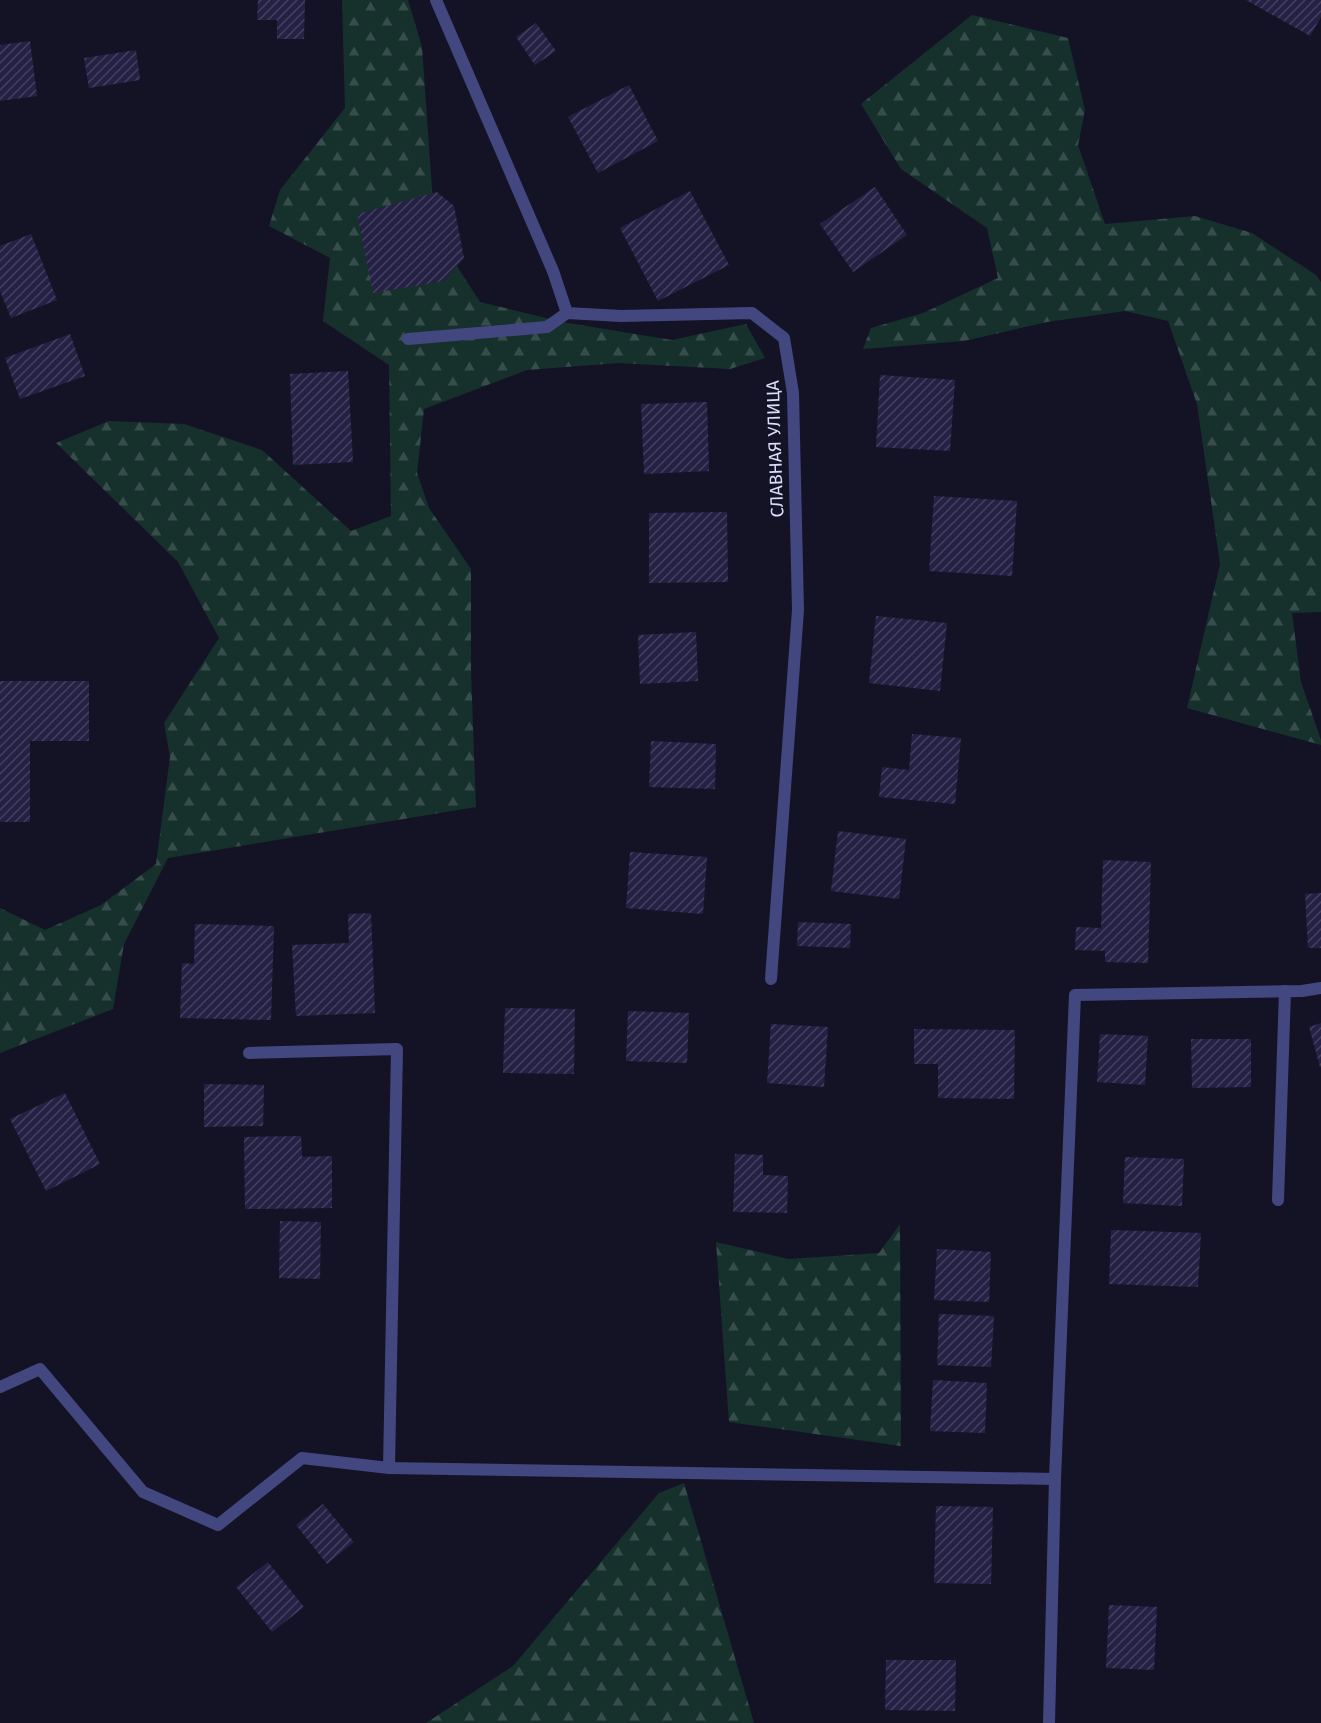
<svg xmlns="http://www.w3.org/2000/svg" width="1321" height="1723" viewBox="0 0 1321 1723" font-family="'Fira Sans',sans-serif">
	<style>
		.forest { fill: url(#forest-firs) }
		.building { fill: url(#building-hatch) }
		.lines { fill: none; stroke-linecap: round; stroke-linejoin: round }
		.lane { stroke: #434780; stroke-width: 12 }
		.street { stroke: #434780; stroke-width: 12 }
		.labels { text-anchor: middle; stroke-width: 4.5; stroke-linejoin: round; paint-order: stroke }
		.street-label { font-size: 18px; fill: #dcdcfb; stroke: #141326 }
	</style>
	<defs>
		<pattern id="forest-firs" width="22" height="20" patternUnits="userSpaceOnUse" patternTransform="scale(1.5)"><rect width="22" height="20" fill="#16302c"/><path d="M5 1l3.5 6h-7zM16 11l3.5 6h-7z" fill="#374d4c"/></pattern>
		<pattern id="building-hatch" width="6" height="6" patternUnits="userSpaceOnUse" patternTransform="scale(1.5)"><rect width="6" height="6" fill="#242145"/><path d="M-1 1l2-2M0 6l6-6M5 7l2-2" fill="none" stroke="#434161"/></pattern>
	</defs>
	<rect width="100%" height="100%" fill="#141326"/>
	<g class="forest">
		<path d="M342,0H408L422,47L435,232L480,302L562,322L672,340L746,324L765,358L730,369L618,363L527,370L424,409L417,473L429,508L471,569V672L476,807L168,858L124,944L113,1009L0,1053V908L45,930L101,905L156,864L170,757L164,723L219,638L178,562L56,443L109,421L184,424L262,450L351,531L391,516L389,365L323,321L330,258L269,226L280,190L345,108Z"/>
		<path d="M972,15L1068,38L1085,110L1078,145L1105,224L1195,216L1252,233L1316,275L1321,282V612L1292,613L1301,682L1321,740V745L1187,708L1220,564L1197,404L1168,321L1125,311L1047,322L964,341L863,349L871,328L923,313L998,278L987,228L901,169L861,104Z"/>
		<path d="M900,1224L901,1446L729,1422L716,1242L788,1259L879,1253Z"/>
		<path d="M684,1483L754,1723H426L513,1666L659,1493Z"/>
	</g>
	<g class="building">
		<path d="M258,0H305L304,39H277V20H257Z"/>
		<path d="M1246,0H1321V17L1310,36Z"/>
		<path d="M536,23L556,51L535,65L516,37Z"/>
		<path d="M30,41L37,96L0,101V45Z"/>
		<path d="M136,50L140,80L89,88L84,58Z"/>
		<path d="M629,85L658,141L598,173L568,117Z"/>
		<path d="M875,187L907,235L853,272L820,224Z"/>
		<path d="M690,191L729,265L658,301L620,228Z"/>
		<path d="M437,192L454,206L464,258L444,281L373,293L357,214Z"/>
		<path d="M31,234L57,300L11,318L0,291V246Z"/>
		<path d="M70,334L85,376L20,399L5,358Z"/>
		<path d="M348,371L353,462L293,465L290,374Z"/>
		<path d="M880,375L955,380L950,451L876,447Z"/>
		<path d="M707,402L709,471L644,474L641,404Z"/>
		<path d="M934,496L1017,501L1012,576L929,571Z"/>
		<path d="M727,512L728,582L649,583V513Z"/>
		<path d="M876,616L947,623L940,691L869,683Z"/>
		<path d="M696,632L698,681L640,684L638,635Z"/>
		<path d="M0,681H89V741H30V822H0Z"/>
		<path d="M912,734L961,738L955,804L879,797L882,767L909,770Z"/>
		<path d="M651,741L716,744L715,789L649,787Z"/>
		<path d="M838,831L906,839L899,899L831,891Z"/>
		<path d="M630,852L707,857L703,914L626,908Z"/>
		<path d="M1103,860L1151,862L1148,963L1105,962V951L1075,950L1076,927L1101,928Z"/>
		<path d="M1321,893V948H1308L1305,894Z"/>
		<path d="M371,913L375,1013L296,1016L292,945L349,943L348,914Z"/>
		<path d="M798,922L851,924L850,948L797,946Z"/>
		<path d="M195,924L274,926L271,1020L180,1018L182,963L194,964Z"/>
		<path d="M505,1008L575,1009L574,1074L503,1073Z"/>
		<path d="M628,1011L689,1013L687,1063L626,1061Z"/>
		<path d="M1321,1023V1067H1320L1309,1027Z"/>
		<path d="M771,1024L828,1027L824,1087L767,1083Z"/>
		<path d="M914,1029L1015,1030L1014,1099L938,1098V1064H914Z"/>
		<path d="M1100,1034L1148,1036L1145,1085L1097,1082Z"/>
		<path d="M1191,1039H1251V1087L1192,1088Z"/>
		<path d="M204,1084L264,1085L263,1126L204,1127Z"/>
		<path d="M65,1093L100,1164L46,1191L10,1119Z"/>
		<path d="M301,1136L302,1157L332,1156V1208L245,1209L244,1137Z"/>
		<path d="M735,1154L763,1155V1175L788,1176L787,1213L733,1212Z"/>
		<path d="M1125,1157L1184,1159L1182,1206L1123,1203Z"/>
		<path d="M280,1221L321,1222L320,1279L279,1278Z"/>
		<path d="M1111,1230L1201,1233L1198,1287L1109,1284Z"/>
		<path d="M937,1249L991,1252L989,1302L934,1300Z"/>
		<path d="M939,1314L994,1316L991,1367L937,1365Z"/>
		<path d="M933,1380L987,1383L985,1433L930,1431Z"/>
		<path d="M323,1504L354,1542L327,1564L296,1525Z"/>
		<path d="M936,1506L993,1507L991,1584L934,1583Z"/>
		<path d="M268,1562L304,1607L272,1632L236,1587Z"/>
		<path d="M1109,1605L1157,1607L1154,1670L1106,1668Z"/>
		<path d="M886,1660H956L955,1711L885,1710Z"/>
	</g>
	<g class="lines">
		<g class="lane">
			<path d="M1278,1200L1285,991"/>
			<path d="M0,1387L40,1369L143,1492L218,1525L302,1458L389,1468"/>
		</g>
		<g class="street">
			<path d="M436,0L553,271L567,313L621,316L752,313L784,338L793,393L798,610L771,979"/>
			<path d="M408,339L547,327L567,313"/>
			<path d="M249,1053L397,1049L389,1468L1055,1479"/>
			<path d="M1049,1723L1055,1479L1075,995L1302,991L1321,988"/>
		</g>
	</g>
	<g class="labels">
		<g class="street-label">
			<text transform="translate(775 449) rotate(-92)" y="6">СЛАВНАЯ УЛИЦА</text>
		</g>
	</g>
</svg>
